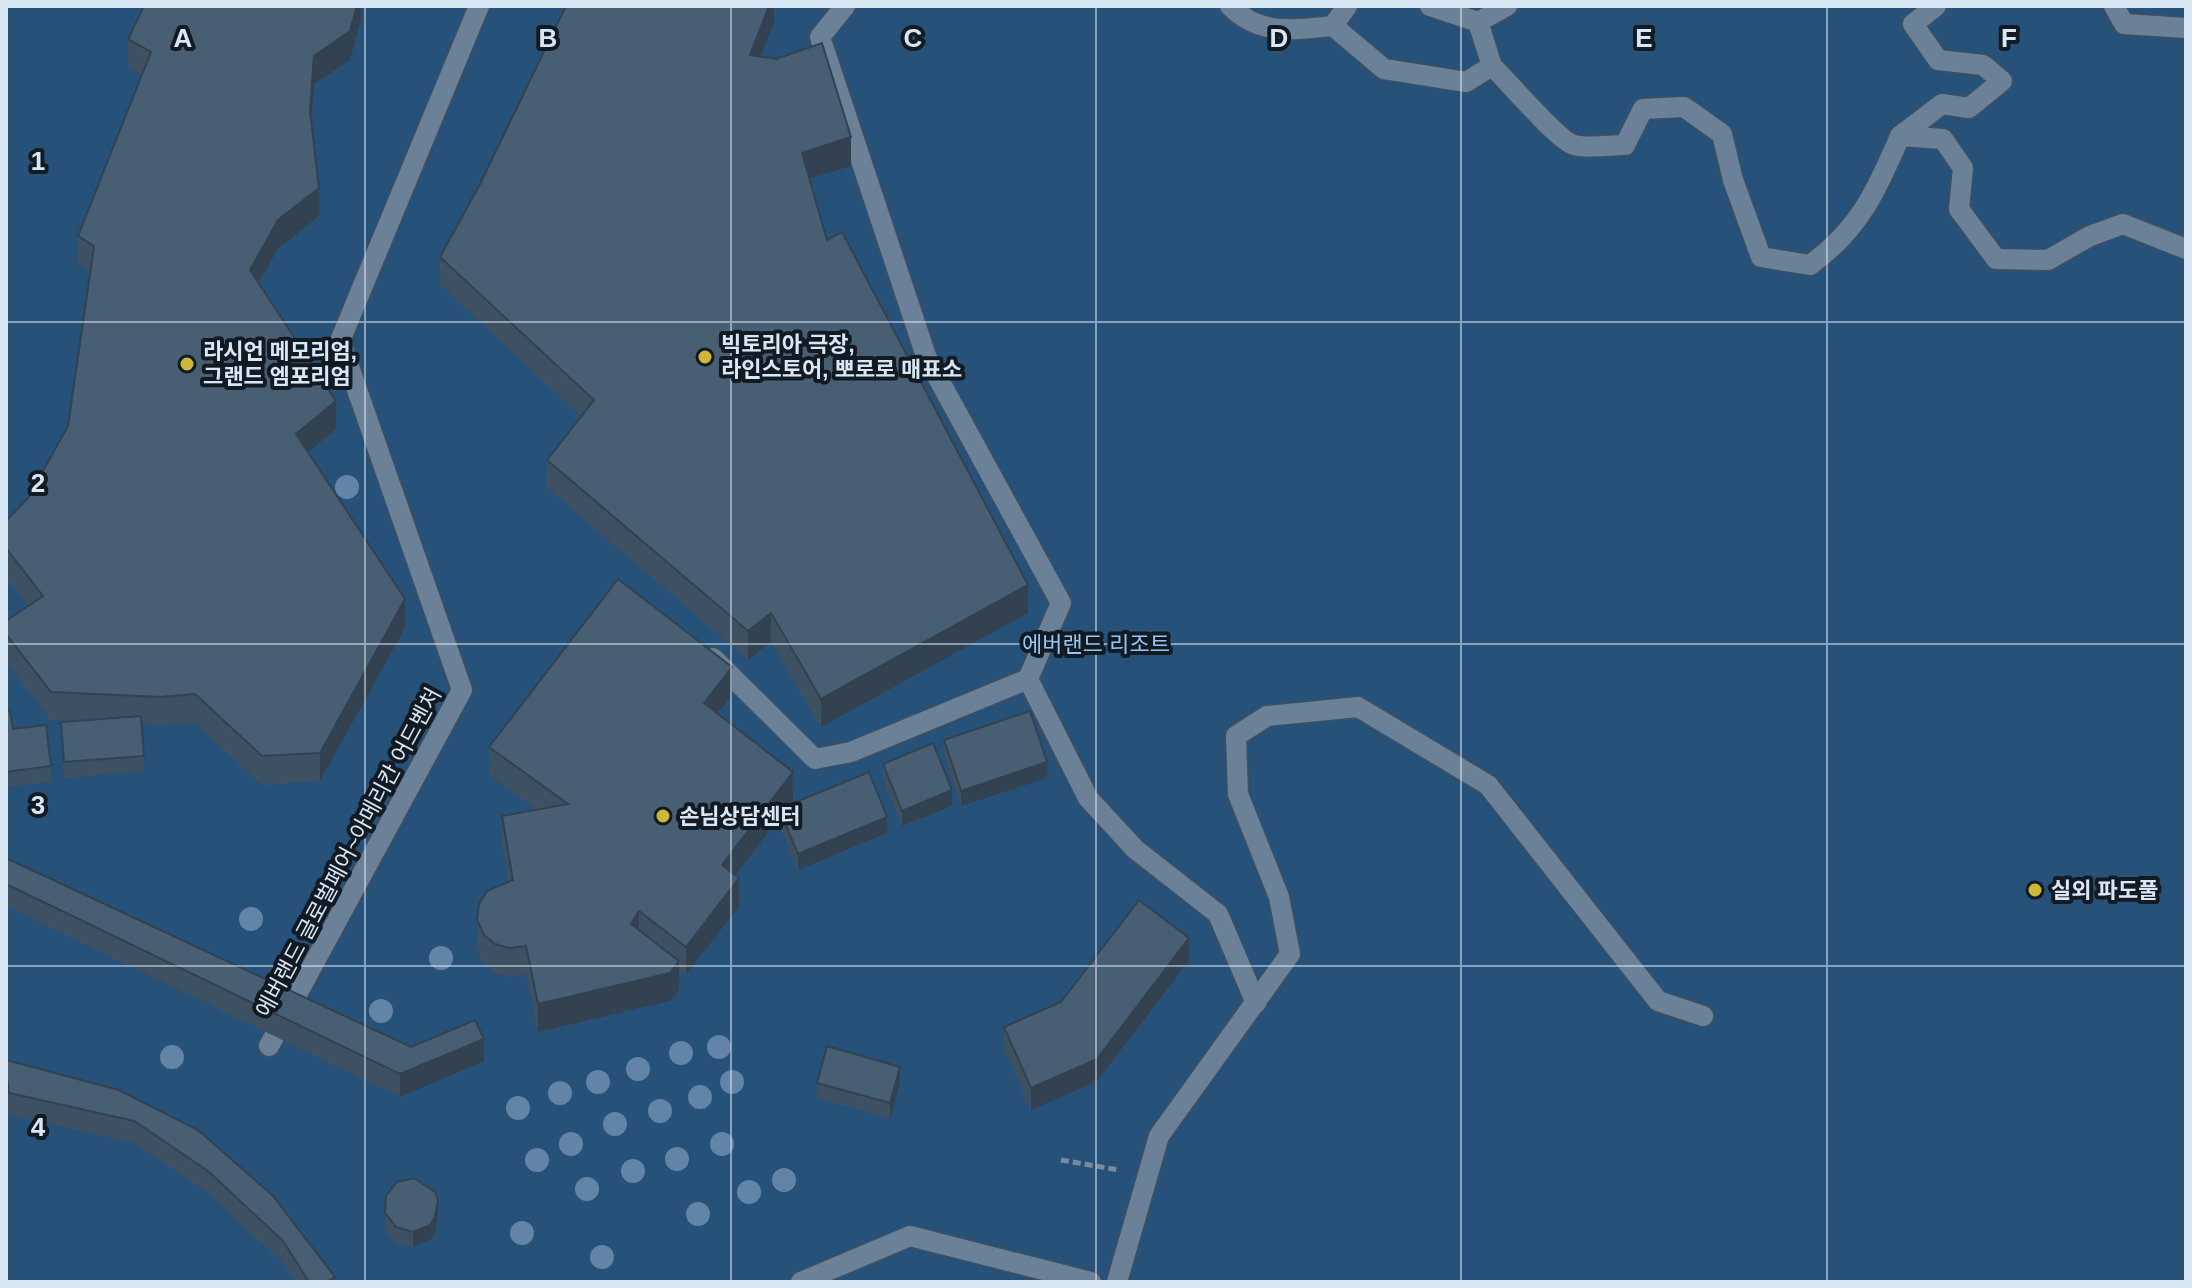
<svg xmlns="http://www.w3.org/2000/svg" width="2192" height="1288" viewBox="0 0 2192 1288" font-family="Arial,'Noto Sans KR',sans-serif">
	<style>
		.green { fill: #265179 }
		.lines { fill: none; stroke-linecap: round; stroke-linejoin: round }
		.service-casing { stroke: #3e5061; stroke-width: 23 }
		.pedestrian-casing { stroke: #3e5061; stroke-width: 23 }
		.path { stroke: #798a9b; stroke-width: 5; stroke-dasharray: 8 4; stroke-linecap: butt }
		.service { stroke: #6a8198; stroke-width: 20 }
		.pedestrian { stroke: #6a8198; stroke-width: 20 }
		.tree { fill: #6284a7 }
		.wall { fill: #3e5163 }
		.shaded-wall { fill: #324250 }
		.building { fill: #485e73; stroke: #324250; stroke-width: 2 }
		.grid { fill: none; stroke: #d9e6f3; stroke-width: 2; stroke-opacity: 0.55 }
		.poi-dot { fill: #cfb837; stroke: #121b24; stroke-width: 3 }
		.labels { text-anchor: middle; stroke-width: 8; stroke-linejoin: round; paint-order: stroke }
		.poi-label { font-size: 22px; font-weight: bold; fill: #d9e6f3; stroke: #121b24; text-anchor: start }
		.park-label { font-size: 22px; fill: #98c6f4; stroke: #121b24 }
		.street-label { font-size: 22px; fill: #d9e6f3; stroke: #121b24 }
		.grid-label { font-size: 26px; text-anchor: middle; font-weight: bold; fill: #d9e6f3; stroke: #121b24; stroke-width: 8; stroke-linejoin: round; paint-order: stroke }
	</style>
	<rect width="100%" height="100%" fill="#203448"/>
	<rect class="green" x="6" y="6" width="2180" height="1276"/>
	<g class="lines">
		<g class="service-casing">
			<g id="service">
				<path d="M845,6L820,37L926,356L1061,603L1028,679"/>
				<path d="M713,658L815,759L851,752L1028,679L1088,798L1135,849L1218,914L1256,1003"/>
				<path d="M801,1282L910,1236L1091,1282"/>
				<path d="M1117,1282L1159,1136L1290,954L1279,897L1238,794L1236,736L1267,716L1358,707L1488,785L1658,1001L1703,1016"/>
			</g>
		</g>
		<g class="pedestrian-casing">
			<g id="pedestrian">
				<path d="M1230,6C1260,36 1293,30 1333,26L1384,69L1466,82L1492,66L1478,22"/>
				<path d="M1430,6L1478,22L1507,6"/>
				<path d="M2114,6L2124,24L2186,28"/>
				<path d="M1333,26L1347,6"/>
				<path d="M1492,66C1508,81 1558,141 1574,145C1589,149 1610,145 1625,145L1643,109L1684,107L1722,134L1733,180L1761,257L1810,265C1859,230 1877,190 1900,136L1943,139L1963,168L1959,209L1996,259L2048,260L2090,236L2123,224L2186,249"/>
				<path d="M1900,136L1942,104L1969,108L2002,81L1983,65L1938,60L1913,24L1936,6"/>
				<path d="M269,1046L462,690L340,341L479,6"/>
			</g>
		</g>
		<path class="path" d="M1061,1160L1119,1170"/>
		<use href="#service" class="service"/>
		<use href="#pedestrian" class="pedestrian"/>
	</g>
	<g class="tree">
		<circle cx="347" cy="487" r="12"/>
		<circle cx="251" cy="919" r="12"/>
		<circle cx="441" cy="958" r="12"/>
		<circle cx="381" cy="1011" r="12"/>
		<circle cx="719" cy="1047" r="12"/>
		<circle cx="681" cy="1053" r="12"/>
		<circle cx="172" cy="1057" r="12"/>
		<circle cx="638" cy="1069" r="12"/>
		<circle cx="598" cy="1082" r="12"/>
		<circle cx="732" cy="1082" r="12"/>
		<circle cx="560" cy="1093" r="12"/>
		<circle cx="700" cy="1097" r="12"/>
		<circle cx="518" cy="1108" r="12"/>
		<circle cx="660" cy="1111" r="12"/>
		<circle cx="615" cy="1124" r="12"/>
		<circle cx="571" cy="1144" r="12"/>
		<circle cx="722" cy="1144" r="12"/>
		<circle cx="677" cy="1159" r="12"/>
		<circle cx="537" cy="1160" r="12"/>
		<circle cx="633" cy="1171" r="12"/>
		<circle cx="784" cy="1180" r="12"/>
		<circle cx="587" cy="1189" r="12"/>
		<circle cx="749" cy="1192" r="12"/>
		<circle cx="698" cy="1214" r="12"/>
		<circle cx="522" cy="1233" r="12"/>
		<circle cx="602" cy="1257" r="12"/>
	</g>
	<g class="wall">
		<path d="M361,6V19L350,60L314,84L311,122L319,216L278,249L259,283L336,429L308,452L405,628L320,781L262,785L195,723L161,725L142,724L144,771L64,778L61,722L71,721L51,720L6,662V621L28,606L6,577V521L28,498L68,426L90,272L78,264V236L142,75L128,68V39Z"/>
		<path d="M774,6V23L760,57L851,166L809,179L827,240L1028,613L821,727L771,642L748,660L547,488V460L581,416L440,285V257Z"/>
		<path d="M732,695L718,714L793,800L790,805L887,833L798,870L779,825V818L736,875L739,906L686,975L679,970V989L670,1001L538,1032L526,974L510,977L495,973L484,963L477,949V920L509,882L502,845V816L537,810L489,775V747Z"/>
		<path d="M6,711L13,729L51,766V782L6,787Z"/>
		<path d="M944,740L1047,778L961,806L944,755Z"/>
		<path d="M883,764L952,806L902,826L883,779Z"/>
		<path d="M6,858L411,1047L484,1061L400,1097L6,906Z"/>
		<path d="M1189,961L1097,1081L1031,1110L1004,1049V1027Z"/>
		<path d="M6,1060L119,1090L335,1282H295L283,1263L208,1193L134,1143L9,1115L6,1095Z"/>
		<path d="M817,1083H900L890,1119L817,1098Z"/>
		<path d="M386,1196L438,1216L435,1233L430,1240L413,1247L396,1243L385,1229Z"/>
	</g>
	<g class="shaded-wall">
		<path d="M357,6H361V19L350,60L314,84L310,139V111L314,56Z"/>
		<path d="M769,6H774V23L750,83V55Z"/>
		<path d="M851,137V166L802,181V153Z"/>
		<path d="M319,188V216L278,249L250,298V270L278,220Z"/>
		<path d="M336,401V429L296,462V434Z"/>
		<path d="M1028,585V613L821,727V699Z"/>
		<path d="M405,599V628L320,781V753Z"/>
		<path d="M771,613V642L748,660V631Z"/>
		<path d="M732,667V695L704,732V703Z"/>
		<path d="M1047,762V778L961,806V791Z"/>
		<path d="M793,772V800L782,815L779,809V818L722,893V865Z"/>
		<path d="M952,790V806L902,826V811Z"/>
		<path d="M887,817V833L798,870V854Z"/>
		<path d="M739,878V906L686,975V947Z"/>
		<path d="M639,911V940L631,924Z"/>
		<path d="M1189,938V961L1097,1081L1031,1110V1088Z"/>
		<path d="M679,961V989L670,1001L538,1032V1004Z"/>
		<path d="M484,1039V1061L400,1097V1074Z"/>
		<path d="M900,1067V1083L890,1119V1103Z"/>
		<path d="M438,1200V1216L435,1233L430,1240L413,1247V1232Z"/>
	</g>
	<g class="building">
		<path d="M144,6H357L350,31L314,56L310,111L319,188L278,220L250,270L336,401L296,434L405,599L320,753L262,756L195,694L161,697L51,692L6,634V621L43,596L6,548V521L28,498L68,426L94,246L78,236L151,52L128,39Z"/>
		<path d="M566,6H769L750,55L776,59L822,43L851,137L802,153L827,240L842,232L1028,585L821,699L771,613L748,631L547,460L594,400L440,257L479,186Z"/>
		<path d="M618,579L732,667L704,703L793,772L722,865L739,878L686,947L639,911L631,924L679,961L670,973L538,1004L526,946L510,948L495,944L484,935L477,920L479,904L487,891L513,880L502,816L568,804L489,747Z"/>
		<path d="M10,710L13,729L46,725L51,766L6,772V711Z"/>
		<path d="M1030,711L1047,762L961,791L944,740Z"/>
		<path d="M141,716L144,756L64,762L61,722Z"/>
		<path d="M933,743L952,790L902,811L883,764Z"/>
		<path d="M869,772L887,817L798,854L779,809Z"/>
		<path d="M6,858L411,1047L475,1020L484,1039L400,1074L6,884Z"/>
		<path d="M1139,900L1189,938L1097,1059L1031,1088L1004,1027L1061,1002Z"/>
		<path d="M827,1046L900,1067L890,1103L817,1083Z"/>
		<path d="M6,1060L119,1090L198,1130L273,1196L335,1277L327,1282H309L283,1241L208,1171L134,1121L9,1093L6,1072Z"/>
		<path d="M414,1178L435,1192L438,1200L435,1217L430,1225L413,1232L396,1227L385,1213L386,1196L397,1182Z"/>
	</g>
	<path class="grid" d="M365,6V1282M731,6V1282M1096,6V1282M1461,6V1282M1827,6V1282M6,322H2186M6,644H2186M6,966H2186"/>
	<g class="poi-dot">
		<circle cx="705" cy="357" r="8"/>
		<circle cx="187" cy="364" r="8"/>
		<circle cx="663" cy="816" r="8"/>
		<circle cx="2035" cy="890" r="8"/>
	</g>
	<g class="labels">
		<g class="poi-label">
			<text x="721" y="352">빅토리아 극장,<tspan x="721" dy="25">라인스토어, 뽀로로 매표소</tspan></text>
			<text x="203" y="359">라시언 메모리엄,<tspan x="203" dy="25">그랜드 엠포리엄</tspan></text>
			<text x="679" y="824">손님상담센터</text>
			<text x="2051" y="898">실외 파도풀</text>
		</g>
		<g class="park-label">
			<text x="1096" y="652">에버랜드 리조트</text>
		</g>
		<g class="street-label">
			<text transform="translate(348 852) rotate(-62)" y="8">에버랜드 글로벌페어~아메리칸 어드벤처</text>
		</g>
	</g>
	<g class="grid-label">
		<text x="183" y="47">A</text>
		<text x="548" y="47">B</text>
		<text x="913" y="47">C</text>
		<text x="1279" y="47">D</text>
		<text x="1644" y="47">E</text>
		<text x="2009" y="47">F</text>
		<text x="38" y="170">1</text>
		<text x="38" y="492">2</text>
		<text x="38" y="814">3</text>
		<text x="38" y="1136">4</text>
	</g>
	<rect width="2192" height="1288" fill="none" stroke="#d9e6f3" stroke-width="16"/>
</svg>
